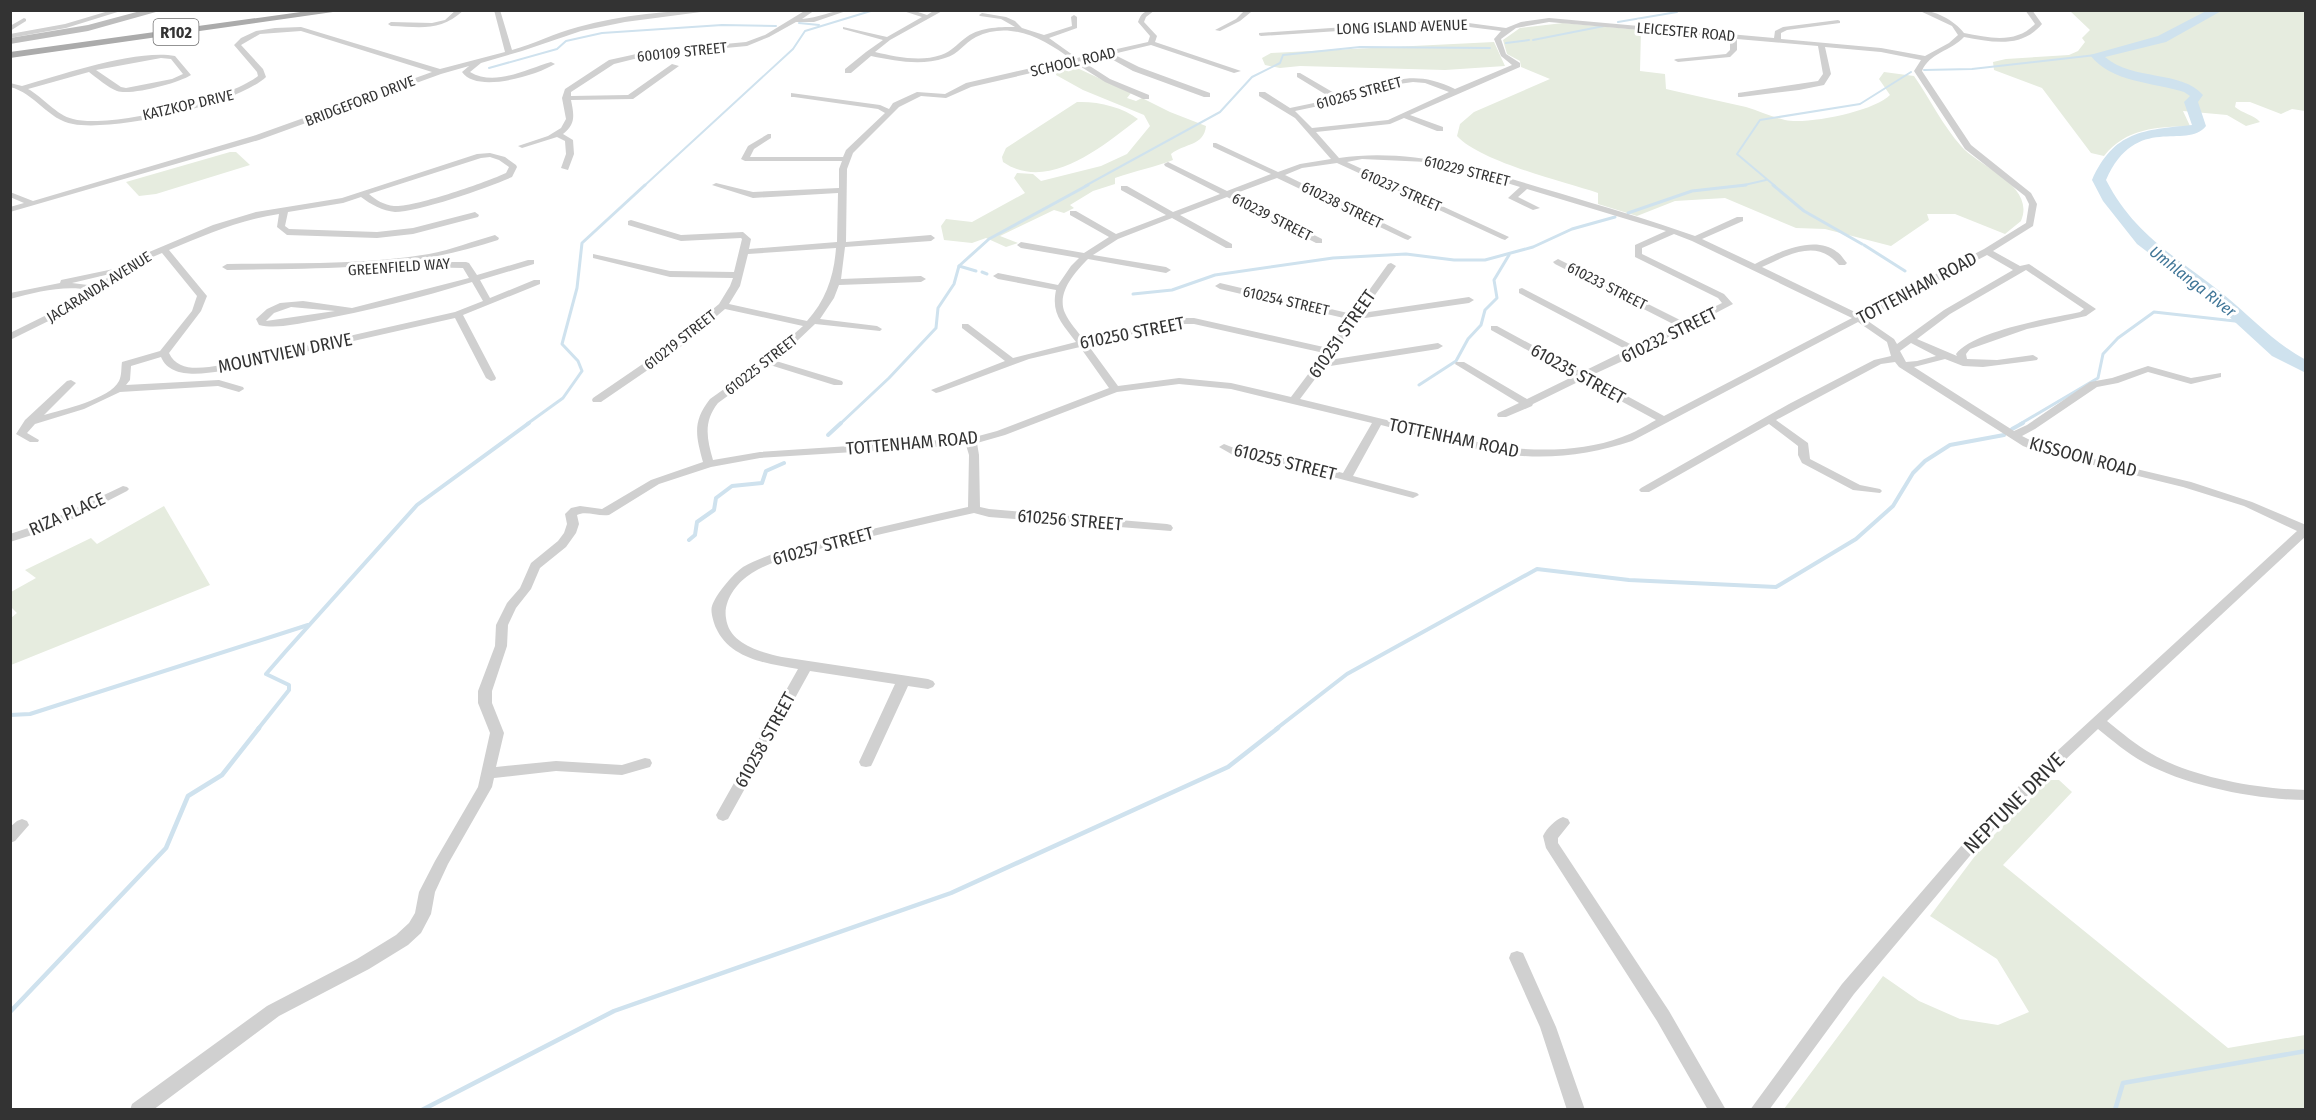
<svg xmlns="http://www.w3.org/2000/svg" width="2316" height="1120" viewBox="0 0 2316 1120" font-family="'Fira Sans Condensed',sans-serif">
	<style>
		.green { fill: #e6ecdf }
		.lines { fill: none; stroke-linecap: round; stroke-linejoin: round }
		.stream-far3 { stroke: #cfe2ee; stroke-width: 2 }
		.stream-far2 { stroke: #cfe2ee; stroke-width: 3 }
		.stream-far1 { stroke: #cfe2ee; stroke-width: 4 }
		.stream { stroke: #cfe2ee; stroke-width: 4.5 }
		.river { fill: #cfe2ee; fill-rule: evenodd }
		.minor { fill: #d0d0d0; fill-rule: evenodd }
		.secondary { fill: #bdbdbd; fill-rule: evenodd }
		.primary { fill: #ababab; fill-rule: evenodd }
		.labels { text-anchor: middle; stroke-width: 6; stroke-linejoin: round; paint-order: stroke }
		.far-street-label { font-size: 15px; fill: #333; stroke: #fff }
		.shield { fill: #fff; stroke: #707070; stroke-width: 1.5 }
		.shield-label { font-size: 16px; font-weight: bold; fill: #333 }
		.far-water-label { font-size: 16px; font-style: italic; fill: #3f7597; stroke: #fff }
		.street-label { font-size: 18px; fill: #333; stroke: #fff }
		.near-street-label { font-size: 21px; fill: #333; stroke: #fff }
	</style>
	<rect width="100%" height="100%" fill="#fff"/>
	<g class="green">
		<path d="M2070,11H2305V111L2292,109L2281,114L2250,102H2236L2235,107C2242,113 2254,115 2260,122L2246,126L2227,115L2183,111L2190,126C2157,127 2126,128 2104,156L2091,153L2042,88L1994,70L1993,62L2006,59L2069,55L2078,51L2085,42L2082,38L2090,30Z"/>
		<path d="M1563,23L1641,30L1640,71L1665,74L1666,89C1692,95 1719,101 1746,107C1759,111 1772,117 1785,120C1807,125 1875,111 1890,95L1879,79L1884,72L1914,76C1930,99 1943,126 1961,146C1979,167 2036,185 2021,221L2005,234L1955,214H1927L1929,220L1891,246L1825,229L1796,228L1725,198L1675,201L1637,216L1598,204V193C1562,181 1481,162 1457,136L1460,124L1474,112L1550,79L1521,67L1520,61L1507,54L1503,40L1520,28Z"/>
		<path d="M1494,42L1505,66L1445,70L1300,66L1280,68L1265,65L1262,58L1271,53Z"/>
		<path d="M1064,67H1075L1131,93L1127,98L1136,101L1142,98L1170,112L1206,126C1204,146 1185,143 1171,154L1173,160C1155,167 1135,171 1115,178V184L1093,191L1070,205L1074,208L1064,213L1054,210L1000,236L1018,243L1006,247L986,238L972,243L944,240L941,226L946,219L972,222L1025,193L1014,178L1017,173L1033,174L1041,181L1101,166L1127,154L1150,126L1144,115L1083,90L1056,75L1057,71Z"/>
		<path d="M1077,102C1097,101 1123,107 1138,119C1103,146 1048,193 1003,162L1002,157L1006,148Z"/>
		<path d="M230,152H236L250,165L156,194L139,196L126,182Z"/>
		<path d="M164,506L210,585L11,665V618L17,613L11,607V592L36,578L25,570L91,538L97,544Z"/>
		<path d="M2049,780H2059L2072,792L2003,865L2228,1048L2305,1035V1109H1784L1883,976L1919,1001L1960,1019L1998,1025L2029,1012L1997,959L1930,916L1981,848Z"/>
	</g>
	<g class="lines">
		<g class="stream-far3">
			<path d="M1618,22L1677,12"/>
			<path d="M799,23L819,25"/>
			<path d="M1533,40L1604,26"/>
			<path d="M1506,43L1529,40"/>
			<path d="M489,68L557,49L566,41L602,33L722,25L776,26"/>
			<path d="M1924,70L1972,69L2096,55"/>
			<path d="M644,186L793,49L805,31L874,10"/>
			<path d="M1085,186L1220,112L1252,77L1280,63L1283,55L1360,47L1490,48"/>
			<path d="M1740,186L1766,180"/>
			<path d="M1775,186L1737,154L1760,120L1860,104L1911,72"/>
		</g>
		<g class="stream-far2">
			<path d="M1773,185L1804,211L1862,244"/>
			<path d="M1628,213L1692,191L1746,185"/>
			<path d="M1864,245L1905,271"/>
			<path d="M959,266L976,271"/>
			<path d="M982,272L987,274"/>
			<path d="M1133,294L1172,290L1215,275L1333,258L1406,254L1454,260H1485L1533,247L1572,229L1615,217"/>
			<path d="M1419,385L1456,361L1468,339L1481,325L1485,310L1497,298L1494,280L1509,255"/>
			<path d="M527,424L563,398L582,371L578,361L562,344L577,288L582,243L645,185"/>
			<path d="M840,424L889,378L936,328L938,308L954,284L959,266L989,239L1088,185"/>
			<path d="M2020,424L2098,378L2103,354L2118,338L2154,312L2244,322"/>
		</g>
		<g class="stream-far1">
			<path d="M2012,429L2023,423"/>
			<path d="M828,435L841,423"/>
			<path d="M689,540L695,535L697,522L714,510L716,498L732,486L762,483L766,471L784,463"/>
			<path d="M10,715L30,714L308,625"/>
			<path d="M258,729L289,690V685L266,674L286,651L417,505L529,423"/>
			<path d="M1276,729L1347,674L1537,569L1629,580L1776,587L1856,539L1893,506L1913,473L1925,461L1950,445L2004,435"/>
		</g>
		<g class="stream">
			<path d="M10,1012L166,848L188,796L222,775L259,728"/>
			<path d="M422,1110L614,1011L951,893L1228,767L1278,728"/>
			<path d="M2115,1110L2123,1083L2306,1051"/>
		</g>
		<path class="river" d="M2208,10H2223L2166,42L2105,57C2132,81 2182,70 2203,95L2198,102L2206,126C2186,151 2136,112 2106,180C2135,236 2177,257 2223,294C2251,317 2274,343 2306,360V373L2272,356L2212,301L2137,244L2103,201L2092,180C2114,131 2143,130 2192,125L2184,102L2190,96L2184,92C2153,82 2112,83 2090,55L2158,36Z"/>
		<g class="minor">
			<path d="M112,10H124L66,28L10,38V34L65,24Z"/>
			<path d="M456,10H464C440,32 421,27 391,26L388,24L391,22L432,23L445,20Z"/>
			<path d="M494,10H500L512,50C534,44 555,33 578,27C622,15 670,10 716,10L625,22L581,31L522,51L481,63L470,72C495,87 526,69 551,62L555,64C537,75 477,94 462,72L469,66L441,74L259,140L10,212V207L24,203L10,197V192L33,201L253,136L432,72L301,31L260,34L241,45L263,69L266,77C236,105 113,132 73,124C48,120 35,93 10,87V83L22,86C61,75 136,49 175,56L191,75C179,83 130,96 117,91C107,87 97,78 89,72L28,89C43,97 56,115 73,119C111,129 227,100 258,76L257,72L234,45L241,38L256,31L275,28L301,27L440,69L505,52ZM161,58L171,59L183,74L172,79L126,88L121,87L96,70Z"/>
			<path d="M806,10H815L802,19C818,18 832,10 849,10L814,22H796L769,37L747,46L650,55L614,64L571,92V96L628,95L672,64L679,66L633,99L571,100C574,115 576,124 563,134L573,140L574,154L568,170L561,168L566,154L565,141L557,137L522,148L518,146L548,136L561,128L566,119L562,98L565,89L609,60L650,51L746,42L765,35Z"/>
			<path d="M900,10H912L927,15L935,10H944L890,40L875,52C896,57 921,62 941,55C952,51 956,45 964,39C978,27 998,27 1015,27L1001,19L980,16L979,15L982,13L1006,17L1015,21L1022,28L1044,35L1072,26L1071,17L1074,15L1077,17V28L1049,38L1077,58L1148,42L1150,36L1138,22C1141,13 1145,10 1155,10L1146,17L1144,22L1157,36L1155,42L1241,71L1234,73L1151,45L1113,54L1139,67L1210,93V97H1204L1133,71L1106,56L1082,61L1110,79L1149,95V99H1143L1105,82L1075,63L971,87L946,98L921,96L899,107L853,153L847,169L846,242L931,235L935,238L931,241L845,247L841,279L921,276L926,279L921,282L839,285L834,298L820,319L877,326L882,329L880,331L815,324L776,361L842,381L843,383L842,385H834L770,365L718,403C703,422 707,439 713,460L760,452L971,438L997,431L1109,388L1080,347L1029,359L940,392L936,393L931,390L1005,361L962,328V324H968L1013,358L1076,342C1062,323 1051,314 1056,290L998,279L993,276L998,273L1058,285L1071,266L1079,258L1021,248L1017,245L1021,242L1084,253L1109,237L1070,215V211H1076L1116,234L1166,215L1121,190V186H1127L1173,212L1220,194L1165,166L1164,164L1168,162L1227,191L1271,174L1213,147V143H1216L1278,172L1300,164L1331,159L1295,118L1259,96V92H1265L1290,108L1333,99L1297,77V73H1300L1341,97C1387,85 1408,66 1455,89L1512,65L1501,56L1494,39L1501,31L1446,24L1261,36L1259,35V33L1446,20L1506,28L1521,22L1549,18L1774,38L1775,31L1783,27L1838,20L1840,21V23L1787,30L1781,33V39L1881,48L1925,56L1949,43L1958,35L1952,26L1918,10C1935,10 1954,20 1964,33C1990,38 2016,44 2035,24L2025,10H2032L2042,24C2021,49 1992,42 1964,37C1951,51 1929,53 1922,71L1971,145L2031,193L2037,204L2033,226L1993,251L2020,266L2029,264L2096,309L2086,316L2027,329L1970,349L1966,354L1967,359L1997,360L2033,355L2038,358L2037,360L1983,367L1963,366L1945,359L1914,367L2014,431L2027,425L2090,382L2112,378L2148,366L2191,378L2221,373V377L2191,384L2148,372L2118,383L2097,387L2035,429L2022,436L2044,447L2191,482L2252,502L2306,525V536L2107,721C2122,733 2136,745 2152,754C2194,778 2258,789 2306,790V800C2257,800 2186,786 2143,762C2127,753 2113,741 2098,729L2029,794L1979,845L1854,994L1769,1110H1750L1842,984L1969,837L2019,786L2297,531L2244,506L2183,487L2036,451L2023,446L1899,367L1895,362L1881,364L1776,420L1808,443L1810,459L1860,485L1880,489L1882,491L1880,493L1853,490L1802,463L1798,455V446L1769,424L1649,492H1641L1639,490L1641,488L1789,404L1874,360L1891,356L1887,342L1858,322L1632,441C1589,455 1544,461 1499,453C1460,447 1420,435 1381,425L1353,476L1417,493L1419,495L1413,498L1268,460L1233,455L1219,447L1224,444L1239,450L1268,454L1343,473L1372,423L1231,389L1179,384L1117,392L1005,435L977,443L979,455L980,507L989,509L1167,524L1171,525L1173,528L1171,531L989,517L974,513C932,522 890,532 848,542C817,550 780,556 752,573C737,582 723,601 726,618C729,644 760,652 782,657L928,679L933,681L935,684L933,687L928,689L908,686L873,762L871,766L866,767L861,766L859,762L895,684L810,671L728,819L723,821L718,819L716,815L798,669C768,664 730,659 716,628C714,623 710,612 712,606C716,594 733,574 743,567C773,550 811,544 843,536C885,526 927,516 968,507L969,455L966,445L760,458L711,467L659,484L609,515C598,517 586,510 577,515L579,524L576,533L566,547L540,568L531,589L516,608L508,625L507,646L492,691V703L504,733L496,767L556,761L622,765L645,758L650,759L652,763L650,767L622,775L556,771L494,778L492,787L448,864L435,892L431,914L421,933L408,945L369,969L279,1016L153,1110H130L132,1104L267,1006L357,959L396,935L409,923L415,913L419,892L435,861L478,787L490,733L478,703V691L495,646L496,625L507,603L520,588L531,563L558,541L564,533L567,524L565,514L571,508L580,506L602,509L651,480L703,462C696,436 692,422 710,399L762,362V359L767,358L803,326L725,309L677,350L601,402H593L592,400L593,398L669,346L719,304L730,286L733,278L670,277L593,258V254L670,271L734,272L742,239L741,238L681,241L628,225V221L631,220L681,235L743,232L751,239L749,249L837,242L838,193L753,198L712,185L716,183L753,192L839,188V169L842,161H745L741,159L748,146L768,134H771V138L754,149L750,157H843L846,150L885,113L878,109L794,97H791V93L880,105L889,109L893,103L917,92L945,94L966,83L1071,59C1044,39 1010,20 976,37C964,43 959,54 945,58C921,66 896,61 871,56L851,73H845V69L866,52L883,40L843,29V27L887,37L922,17ZM1549,22L1730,38V50L1726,54L1676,59L1674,60L1678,62L1730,57L1737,50V39L1818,46L1823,74L1818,81L1738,93V97H1741L1799,90L1824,85L1831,74L1825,47L1881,52L1921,60L1914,71L1965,149L2025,196L2029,204L2026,223L1984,249L1859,314L1762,267C1788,255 1817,238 1839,265H1845L1847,263C1844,260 1841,254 1837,252C1814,234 1777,253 1755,264L1702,239L1743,221V217H1737L1695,236C1650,220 1605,207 1559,193C1487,172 1415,147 1339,158L1316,132L1390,124L1404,118L1437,131H1443V127L1410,115L1520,67V63L1506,54L1501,39L1516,28ZM1413,82L1425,83L1449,92L1388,120L1312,128L1295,111L1352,99L1392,85ZM1362,159L1427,162L1474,173L1520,187L1508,198L1533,210L1540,208L1518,197L1527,189L1666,231L1635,245V257L1718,298L1722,303L1684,322L1558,259L1553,262L1555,264L1677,326L1634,346L1522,288L1519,289V293L1627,350L1582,372L1497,326H1491V330L1574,376L1527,399L1464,362H1456L1455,364L1519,403L1498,413L1497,415L1498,417H1506L1532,406L1533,404L1582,380L1656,420C1645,426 1634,433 1622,437C1583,452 1539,451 1498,447L1300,399L1324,367L1438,349L1443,346L1438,343L1329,360L1358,319L1469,303L1474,300L1469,297L1362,313L1396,266L1391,263L1388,264L1352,314L1220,283L1215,286L1220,289L1348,319L1328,348L1194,318H1174L1084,340C1078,332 1069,322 1065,313C1056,293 1075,272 1088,259L1166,273L1171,270L1166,267L1093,255L1118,239L1172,218L1226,248H1232V244L1180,215L1227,197L1316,243H1322V239L1234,194L1277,178L1405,239L1408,240L1412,237L1285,175L1302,168L1337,163L1502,239L1505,240L1509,237L1347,162ZM1674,234L1692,241L1852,318L1664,416L1590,376L1640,353L1641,351L1684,329H1690L1691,326L1733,304L1724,294L1642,254V248ZM836,248C834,276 826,300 807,321L729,304L740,286L748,254ZM1987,255L2013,270L1944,310L1897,344L1894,339L1865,319ZM2026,270L2084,309L2080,312C2051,318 1973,331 1956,354L1957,356L1917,339L1950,314ZM1174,324H1194L1324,353L1291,397L1231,383L1179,378L1118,386L1088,345ZM1911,343L1936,356L1917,361L1906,362L1900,351Z"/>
			<path d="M1245,10H1300L1251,12L1240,21L1220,31L1215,30L1236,19Z"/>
			<path d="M24,18L26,19V21L10,31V26Z"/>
			<path d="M490,153L505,157L516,165L517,167L512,177C490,187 418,212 395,212C383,211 370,204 361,197L343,203L288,212L285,226L289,229L377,232L413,228L475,212L479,215L478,217L413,234L377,238L287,235L277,227L279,214C240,220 205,235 169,250L207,296L201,311L169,353C178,373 203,368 221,365L455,312L483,301L472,282C420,298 367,311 314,321C296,324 276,329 259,325L256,319L267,309L280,303L303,301L352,308L469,278L463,268L415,267V263L418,262H466L469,263L477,275L528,260H534V264L480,280L490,298L534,280H540V284L463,315L496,378L495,380L491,381L486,378L455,318L221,371C202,374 170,379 161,357L131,366L130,380L126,385L219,380L243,387L244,389L239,392L218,386L120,392L84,409L35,424L27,433L39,440L38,442H30L16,434L25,420L67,381L71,380L76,383L44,415C62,410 110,399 119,381C122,375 121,368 122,362L160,351L192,311L197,296L162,253L141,262L83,304L10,340V333L77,300L90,290C63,285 37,292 10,299V293L60,283L61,280L123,267L135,258L213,225L256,212L342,198L477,154ZM490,157L499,160L509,167L506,173C487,182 412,208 394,206C384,205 376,200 369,194L481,158ZM114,273L96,286L72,283ZM291,307L335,311L266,321L274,313Z"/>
			<path d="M495,235L499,238L498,240C405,271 323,268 227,270L222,267L227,264C294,263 362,265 429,254C451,250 473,241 495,235Z"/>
			<path d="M123,486L127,487L129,489L127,491L57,527L10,542V534L49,521Z"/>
			<path d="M1563,817L1568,819L1570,823L1558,838V843L1669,1011L1726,1110H1708L1657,1021L1546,848L1543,836C1547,828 1555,820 1563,817Z"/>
			<path d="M22,819L27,821L29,825L15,841L10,843V827L17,821Z"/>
			<path d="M1517,951L1523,953L1556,1027L1585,1110H1567L1540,1027L1509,958L1511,953Z"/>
		</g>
		<path class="secondary" d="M144,10H163L88,31L10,44V38L88,25Z"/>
		<path class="primary" d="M315,10H347L10,58V52Z"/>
	</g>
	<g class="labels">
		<g class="far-street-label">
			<text transform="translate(1402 27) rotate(-2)" y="5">LONG ISLAND AVENUE</text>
			<text transform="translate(1686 32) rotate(5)" y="5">LEICESTER ROAD</text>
			<text transform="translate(682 52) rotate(-6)" y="5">600109 STREET</text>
			<text transform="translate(1073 62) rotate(-13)" y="5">SCHOOL ROAD</text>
			<text transform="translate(1359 93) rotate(-15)" y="5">610265 STREET</text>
			<text transform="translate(360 101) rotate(-21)" y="5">BRIDGEFORD DRIVE</text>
			<text transform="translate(188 105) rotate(-13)" y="5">KATZKOP DRIVE</text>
			<text transform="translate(1467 171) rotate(14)" y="5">610229 STREET</text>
			<text transform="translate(1401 190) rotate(24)" y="5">610237 STREET</text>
			<text transform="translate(1342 205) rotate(26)" y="5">610238 STREET</text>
			<text transform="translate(1272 217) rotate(27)" y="5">610239 STREET</text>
			<text transform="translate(399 267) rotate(-4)" y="5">GREENFIELD WAY</text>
			<text transform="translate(1607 286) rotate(27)" y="5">610233 STREET</text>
			<text transform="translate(99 287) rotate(-32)" y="5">JACARANDA AVENUE</text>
			<text transform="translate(1286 301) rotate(13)" y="5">610254 STREET</text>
			<text transform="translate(680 340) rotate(-38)" y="5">610219 STREET</text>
			<text transform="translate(761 365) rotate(-38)" y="5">610225 STREET</text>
		</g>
		<rect class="shield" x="153.5" y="19" width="45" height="26" rx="4.5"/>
		<g class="shield-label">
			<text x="176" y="38">R102</text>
		</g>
		<g class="far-water-label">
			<text transform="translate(2193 281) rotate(38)" y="6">Umhlanga River</text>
		</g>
		<g class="street-label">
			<text transform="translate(1917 288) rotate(-28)" y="6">TOTTENHAM ROAD</text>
			<text transform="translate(1132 333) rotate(-11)" y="6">610250 STREET</text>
			<text transform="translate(1342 334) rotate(-55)" y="6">610251 STREET</text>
			<text transform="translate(1669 335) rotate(-26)" y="6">610232 STREET</text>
			<text transform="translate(285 353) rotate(-12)" y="6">MOUNTVIEW DRIVE</text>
			<text transform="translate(1578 374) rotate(29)" y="6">610235 STREET</text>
			<text transform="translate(1454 438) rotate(12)" y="6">TOTTENHAM ROAD</text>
			<text transform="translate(912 443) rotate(-5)" y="6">TOTTENHAM ROAD</text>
			<text transform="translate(2083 457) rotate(15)" y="6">KISSOON ROAD</text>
			<text transform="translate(1285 462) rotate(14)" y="6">610255 STREET</text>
			<text transform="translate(67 514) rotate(-24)" y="6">RIZA PLACE</text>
			<text transform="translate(1070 520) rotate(5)" y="6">610256 STREET</text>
			<text transform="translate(823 546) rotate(-15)" y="6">610257 STREET</text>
			<text transform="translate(765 740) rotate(-61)" y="6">610258 STREET</text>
		</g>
		<g class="near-street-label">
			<text transform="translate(2014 803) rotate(-45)" y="7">NEPTUNE DRIVE</text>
		</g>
	</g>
	<rect width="2316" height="1120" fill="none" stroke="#333333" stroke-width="24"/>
</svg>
